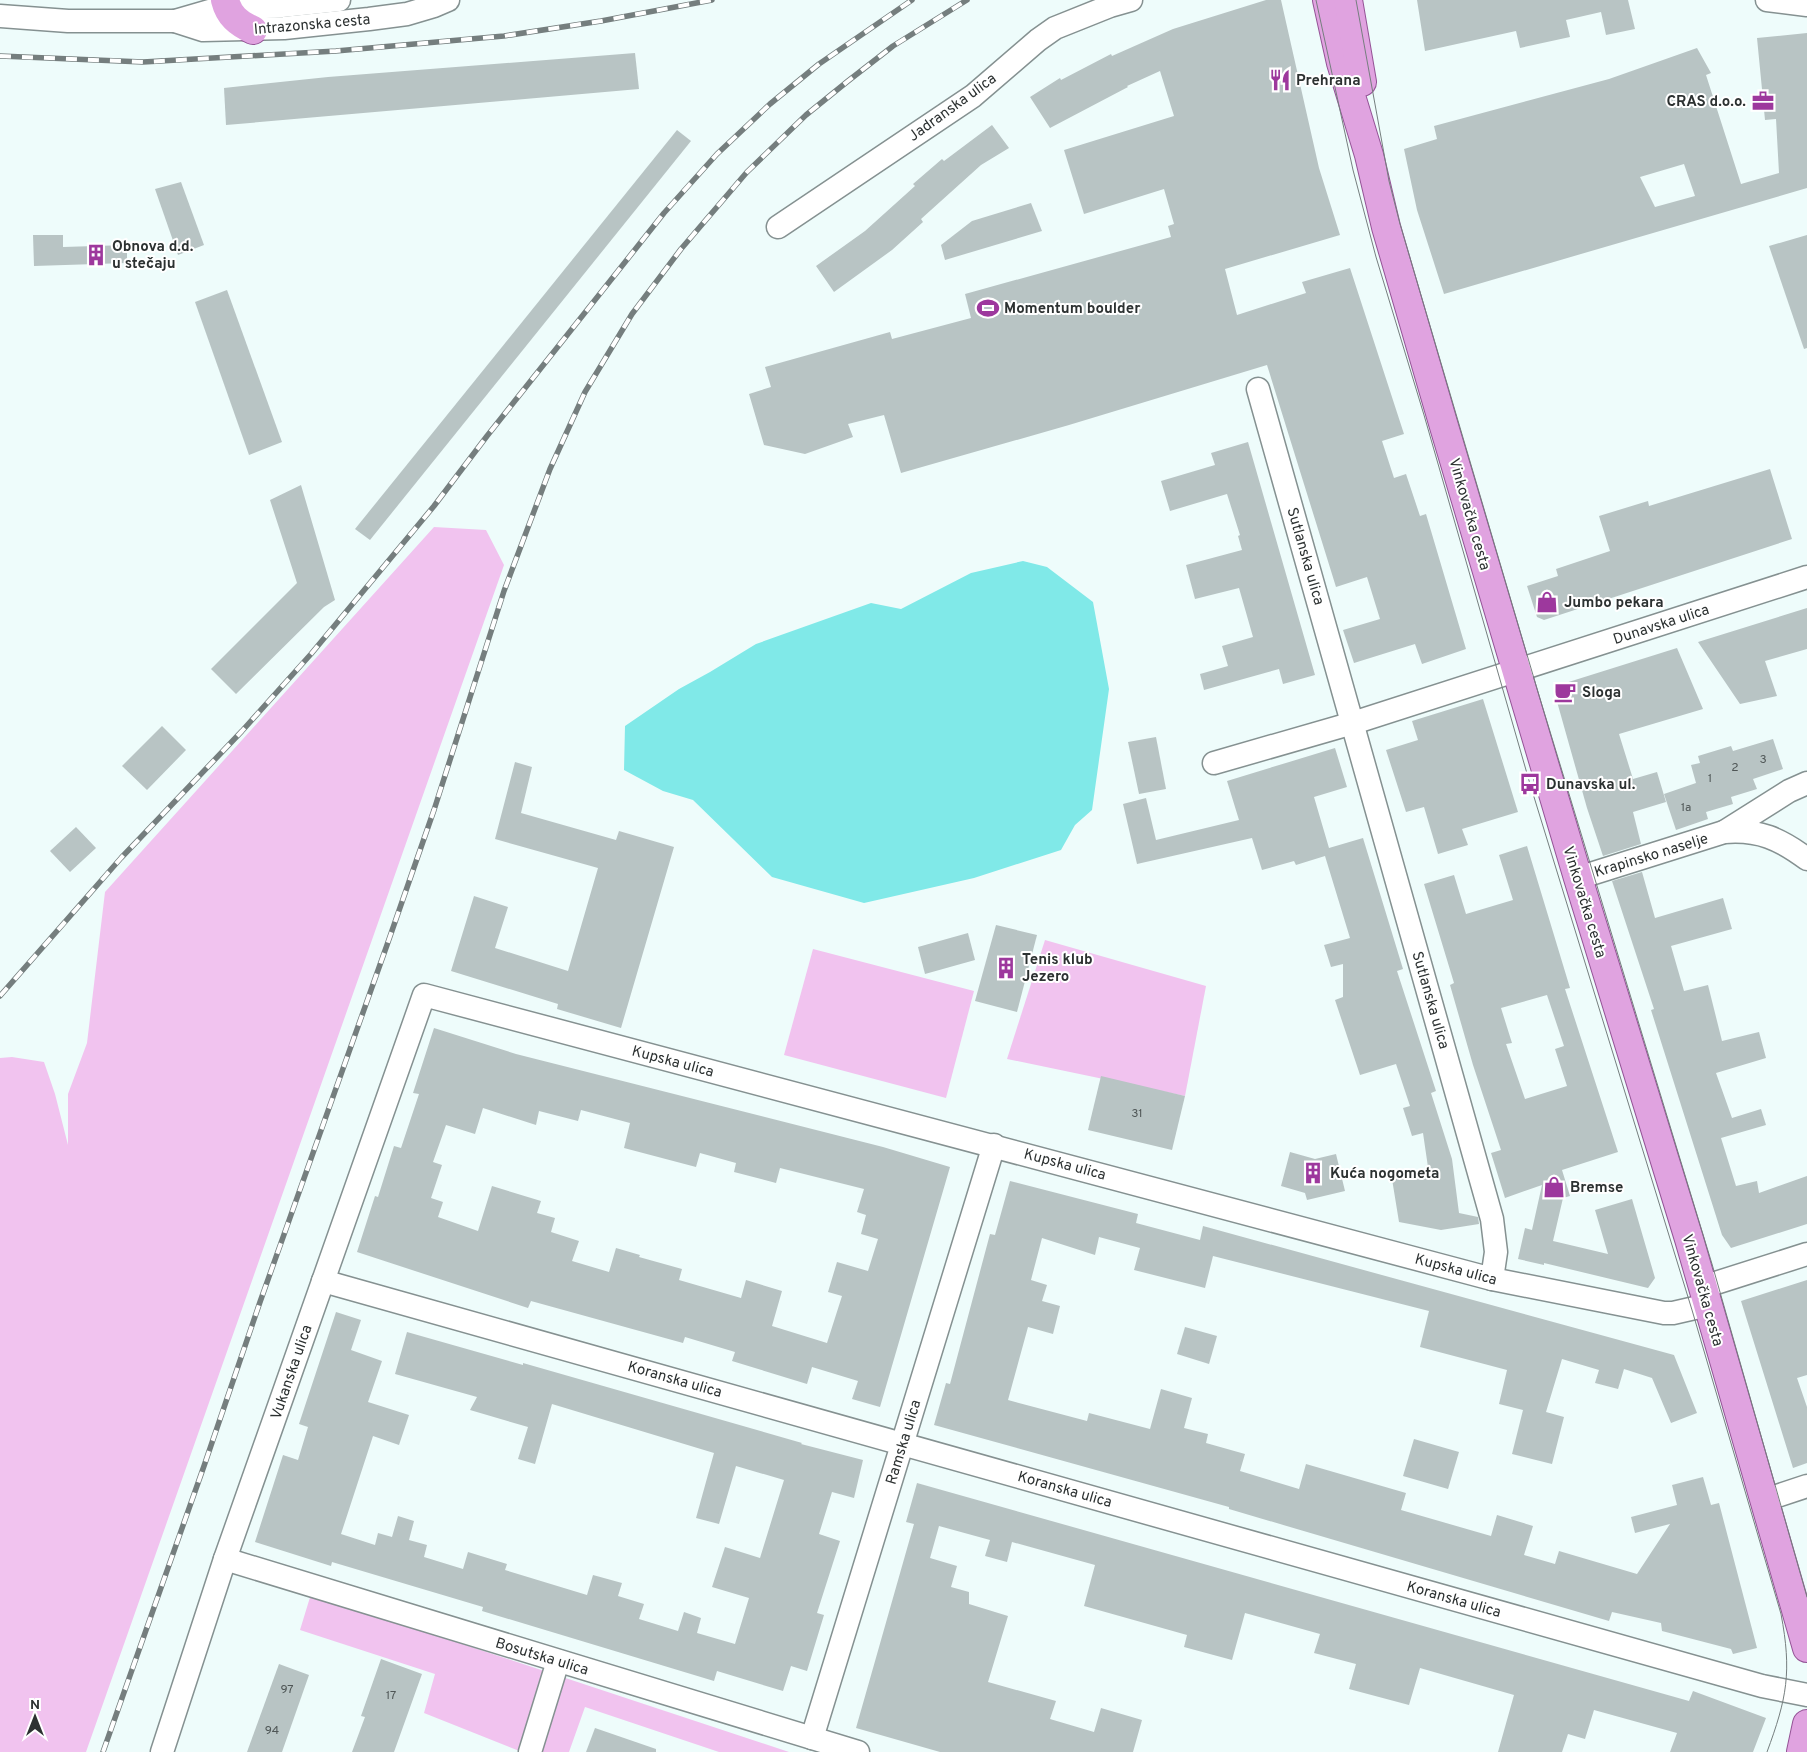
<svg xmlns="http://www.w3.org/2000/svg" width="1807" height="1752" viewBox="0 0 1807 1752" font-family="Overpass,sans-serif">
	<style>
		.green { fill: #f1c3ef }
		.water { fill: #80e9e8 }
		.building { fill: #b8c4c4; fill-rule: evenodd }
		.lines { fill: none; stroke-linecap: round; stroke-linejoin: round }
		.minor-casing { stroke: #859191; stroke-width: 25 }
		.major-casing { stroke: #945396; stroke-width: 30 }
		.minor { stroke: #fff; stroke-width: 22 }
		.major { stroke: #e0a3e0; stroke-width: 28 }
		.tram { stroke: #757e7e; stroke-width: 1 }
		.rail-casing { stroke: #757e7e; stroke-width: 5.5 }
		.rail { stroke: #fff; stroke-width: 4; stroke-dasharray: 11; stroke-linecap: butt }
		.labels { text-anchor: middle; stroke-width: 4; stroke-linejoin: round; paint-order: stroke }
		.number-label { font-size: 12px; fill: #4f5656 }
		.street-label { font-size: 15px; fill: #2c3131; stroke: #fff }
		.poi-label { font-size: 15px; font-weight: bold; fill: #2c3131; stroke: #fff; text-anchor: start }
	</style>
	<rect width="100%" height="100%" fill="#eefcfb"/>
	<g class="green">
		<path d="M434,527L486,530L504,565L86,1752H0V1058L12,1057L44,1062L55,1094L68,1145V1094L87,1043L105,892Z"/>
		<path d="M1045,940L1206,986L1185,1096L1007,1059Z"/>
		<path d="M813,949L974,991L946,1098L784,1055Z"/>
		<path d="M311,1594L789,1752H719L585,1707L569,1752H522L424,1713L435,1674L300,1630Z"/>
	</g>
	<path class="water" d="M1023,561L1047,567L1093,602L1109,689L1092,810L1075,825L1061,850L974,878L864,903L772,877L693,800L663,791L624,770L625,726L679,689L710,672L756,644L871,603L901,609L971,573Z"/>
	<g class="building">
		<path d="M1266,0H1281L1319,168L1340,235L1225,269L1237,315L1306,293L1302,282L1350,268L1404,434L1382,441L1394,478L1406,474L1420,516L1426,514L1466,649L1422,664L1415,644L1354,663L1343,630L1380,619L1367,577L1336,587L1267,365L1069,425L901,473L884,415L848,424L853,437L805,454L764,445L749,394L771,387L765,367L890,332L892,339L971,318L965,294L1171,237L1168,226L1174,224L1164,189L1084,214L1064,150L1174,116L1160,71L1127,86L1128,87L1050,128L1030,97L1060,78L1061,80L1111,54L1112,56L1173,29Z"/>
		<path d="M1417,0H1628L1635,29L1606,35L1601,12L1566,20L1570,37L1520,48L1516,31L1425,51Z"/>
		<path d="M1807,33V188L1444,294L1417,210L1404,149L1437,139L1434,126L1609,79L1697,48L1711,73L1706,75L1741,184L1779,173L1776,119L1765,120L1757,38ZM1684,164L1695,196L1655,207L1640,177Z"/>
		<path d="M635,53L639,89L226,125L224,88L328,77Z"/>
		<path d="M992,125L1009,148L981,165L921,219L923,222L892,250L834,292L816,266L865,231L915,186L913,184L942,159L944,161Z"/>
		<path d="M677,130L691,141L370,540L355,529Z"/>
		<path d="M181,182L204,245L178,255L155,189Z"/>
		<path d="M1031,203L1042,231L945,260L941,245L972,221Z"/>
		<path d="M33,235H63V247L127,245V263L34,266Z"/>
		<path d="M1807,235V348L1804,349L1769,246Z"/>
		<path d="M227,290L282,442L249,455L195,302Z"/>
		<path d="M1248,442L1315,675L1283,684L1279,669L1204,690L1200,674L1228,666L1222,646L1253,637L1239,588L1195,599L1186,565L1242,550L1238,536L1240,535L1227,494L1170,511L1161,481L1215,465L1211,453Z"/>
		<path d="M1770,469L1792,539L1544,620L1537,617L1527,586L1558,576L1556,569L1610,551L1599,516L1648,501L1649,506Z"/>
		<path d="M301,485L335,600L324,607L236,694L211,669L297,583L270,500Z"/>
		<path d="M1807,608V649L1765,661L1777,696L1740,704L1698,642Z"/>
		<path d="M1677,648L1703,709L1619,734L1633,779L1657,772L1666,802L1633,812L1641,844L1603,856L1587,808L1554,691L1559,685Z"/>
		<path d="M1483,699L1518,812L1462,829L1468,845L1438,854L1424,807L1406,812L1386,750L1418,740L1412,721Z"/>
		<path d="M162,726L186,750L147,790L122,766Z"/>
		<path d="M1156,737L1166,789L1139,794L1128,742Z"/>
		<path d="M1773,739L1783,769L1753,779L1757,789L1731,797L1733,804L1706,812L1708,819L1676,830L1664,794L1696,783L1691,765L1700,763L1698,756L1731,746L1733,751Z"/>
		<path d="M1335,748L1347,787L1314,797L1329,848L1363,838L1403,969L1397,971L1436,1091L1431,1093L1452,1159L1459,1213L1478,1217L1479,1224L1441,1230L1399,1222L1392,1179L1429,1174L1423,1133L1412,1136L1403,1108L1410,1106L1396,1064L1360,1075L1335,1000L1343,997V964L1331,967L1324,945L1350,938L1325,856L1296,865L1294,861L1262,870L1252,838L1137,864L1123,804L1146,798L1156,840L1239,820L1227,781Z"/>
		<path d="M515,762L532,767L521,813L616,840L619,831L674,847L621,1028L557,1009L558,1004L451,971L474,896L508,907L495,948L568,971L598,868L495,839Z"/>
		<path d="M76,827L96,848L70,872L50,851Z"/>
		<path d="M1527,846L1570,988L1565,989L1618,1152L1562,1170L1570,1196L1563,1198L1553,1241L1608,1254L1595,1210L1632,1199L1655,1278L1648,1288L1544,1263V1265L1518,1259L1525,1228L1532,1230L1542,1185L1505,1198L1491,1153L1501,1150L1473,1065L1450,985L1454,983L1424,884L1454,875L1466,914L1513,900L1499,855ZM1547,995L1564,1046L1555,1049L1567,1086L1525,1099L1506,1044L1512,1043L1501,1008Z"/>
		<path d="M1642,872L1655,918L1723,898L1732,929L1671,946L1684,991L1708,985L1722,1041L1759,1032L1766,1058L1716,1073L1732,1118L1761,1109L1766,1125L1721,1138L1736,1186L1757,1181L1759,1193L1807,1176V1224L1731,1248L1722,1235L1651,1010L1654,1009L1612,881Z"/>
		<path d="M996,925L1037,935L1017,1012L975,1001Z"/>
		<path d="M968,933L975,960L925,974L918,947Z"/>
		<path d="M434,1028L516,1054L883,1147L950,1167L880,1407L852,1399L858,1381L812,1367L807,1384L732,1361L735,1352L685,1337L683,1343L531,1301L528,1308L357,1252L375,1196L378,1197L394,1146L401,1148L419,1094L413,1093ZM483,1108L536,1125L539,1111L578,1121L581,1110L630,1123L624,1148L696,1167L700,1153L736,1163L734,1172L776,1183L780,1168L864,1189L857,1212L866,1215L861,1234L878,1239L868,1271L837,1262L828,1292L842,1296L827,1343L772,1326L782,1291L746,1280L741,1298L679,1280L682,1269L639,1257L640,1255L616,1248L609,1272L572,1261L579,1241L551,1232L555,1218L537,1213L541,1201L492,1186L478,1231L438,1217L443,1202L431,1198L442,1165L433,1162L446,1125L475,1134Z"/>
		<path d="M1101,1076L1185,1096L1172,1150L1088,1130Z"/>
		<path d="M1290,1152L1315,1159L1336,1154L1345,1191L1307,1200L1305,1193L1281,1186Z"/>
		<path d="M1010,1181L1138,1214L1136,1223L1200,1240L1203,1226L1674,1355L1697,1413L1671,1423L1652,1378L1624,1369L1618,1389L1595,1383L1599,1370L1562,1359L1546,1412L1564,1417L1552,1464L1512,1454L1523,1410L1499,1404L1507,1370L1420,1347L1429,1311L1213,1256L1205,1288L1134,1270L1140,1248L1099,1237L1095,1255L1042,1238L1031,1280L1047,1285L1042,1301L1060,1306L1053,1334L1028,1327L1008,1400L1087,1421L1089,1413L1150,1429L1161,1389L1192,1398L1184,1428L1208,1434L1206,1443L1245,1454L1240,1471L1299,1489L1306,1464L1406,1493L1401,1510L1491,1536L1497,1515L1533,1526L1524,1555L1555,1564L1559,1551L1637,1574L1670,1524L1635,1533L1631,1517L1677,1505L1672,1485L1703,1477L1711,1505L1719,1503L1757,1648L1733,1654L1731,1649L1662,1631L1661,1623L1612,1612L1609,1621L1229,1509V1507L934,1425L946,1383L950,1384L990,1234L995,1235Z"/>
		<path d="M1807,1280V1375L1797,1378L1807,1407V1463L1793,1468L1741,1301Z"/>
		<path d="M336,1312L361,1320L351,1350L382,1361L368,1402L409,1415L399,1445L373,1436L341,1534L375,1545L378,1533L392,1537L398,1516L414,1521L409,1540L427,1545L424,1557L463,1569L468,1552L507,1564L505,1570L587,1595L593,1575L622,1583L618,1596L644,1604L639,1619L678,1631L684,1612L701,1618L697,1633L735,1644L749,1598L712,1587L725,1547L760,1558L784,1480L736,1466L719,1524L696,1518L714,1453L552,1404L535,1464L518,1459L528,1427L470,1410L477,1397L395,1374L407,1332L523,1365V1363L802,1443L801,1444L863,1460L854,1498L832,1492L819,1534L840,1541L817,1613L824,1615L807,1671L791,1666L783,1691L717,1671L714,1681L482,1611L483,1607L332,1562L331,1566L255,1542L283,1455L298,1460L308,1427L299,1424Z"/>
		<path d="M1185,1327L1217,1336L1209,1364L1177,1354Z"/>
		<path d="M1414,1439L1459,1452L1448,1489L1403,1476Z"/>
		<path d="M917,1483L1689,1701L1693,1691L1766,1718L1753,1752H1670L1677,1733L1594,1710L1585,1739L1568,1734L1562,1752H1498L1514,1695L1420,1668L1409,1705L1349,1689L1356,1664L1314,1653L1320,1634L1245,1613L1232,1660L1184,1647L1187,1635L1084,1606L1095,1565L1012,1542L1007,1562L985,1556L990,1540L939,1526L930,1558L957,1566L951,1587L969,1592V1604L1008,1616L988,1682L1056,1701L1050,1719L1094,1732L1101,1708L1142,1720L1133,1752H940L856,1728L914,1524L906,1522Z"/>
		<path d="M381,1659L422,1674L394,1752H352L365,1717L361,1716Z"/>
		<path d="M279,1664L309,1675L282,1752H247Z"/>
		<path d="M595,1728L656,1749V1752H586Z"/>
	</g>
	<g class="lines">
		<g class="minor-casing">
			<g id="minor">
				<path d="M1767,0L1807,5"/>
				<path d="M0,16L68,21H175L213,10L282,6L339,0"/>
				<path d="M175,21L203,30L284,28L369,19L407,14L434,6L448,0"/>
				<path d="M778,227L973,96L1038,40L1055,28L1110,6L1131,0"/>
				<path d="M1258,389L1492,1219L1496,1252L1492,1279"/>
				<path d="M1214,763L1353,723L1807,577"/>
				<path d="M1724,832L1789,791L1807,783"/>
				<path d="M1578,878L1724,832C1759,829 1780,839 1807,859"/>
				<path d="M323,1281L1762,1686L1807,1695"/>
				<path d="M1703,1287L1807,1254"/>
				<path d="M1765,1500L1807,1486"/>
				<path d="M225,1559L858,1752"/>
				<path d="M812,1738L994,1145"/>
				<path d="M162,1752L225,1559L424,995L1492,1279L1664,1313H1673L1708,1305"/>
				<path d="M530,1752L558,1661"/>
			</g>
		</g>
		<g class="major-casing">
			<g id="major">
				<path d="M225,0C229,16 238,23 253,30"/>
				<path d="M1327,0L1341,63L1369,155L1386,227L1443,423L1578,878L1689,1239L1807,1648"/>
				<path d="M1348,0L1362,82"/>
				<path d="M1801,1752L1807,1724"/>
			</g>
		</g>
		<use href="#minor" class="minor"/>
		<use href="#major" class="major"/>
		<g class="tram">
			<path d="M1316,0L1353,170L1376,257L1424,415L1530,784L1692,1310L1781,1614C1792,1672 1787,1698 1767,1752"/>
			<path d="M1356,0L1389,181L1400,224L1538,692L1712,1264L1807,1597"/>
		</g>
		<g class="rail-casing">
			<g id="rail">
				<path d="M0,56L143,62L336,51L504,36L601,21L712,0"/>
				<path d="M0,996L121,858L242,731L311,654L434,506L487,436L664,213L717,154L770,104L819,64L912,0"/>
				<path d="M103,1752L204,1466L260,1302L387,945L434,810L504,591L550,469L585,392L632,314L681,249L747,172L806,115L848,81L893,46L967,0"/>
			</g>
		</g>
		<use href="#rail" class="rail"/>
	</g>
	<defs>
		<g id="restaurant-bare" transform="scale(1.725)"><path d="M-5-6h1v4h1v-4h1v4h1v-4h1v5L-1.5 .5V6h-2V.5L-5-1ZM5-6V6H3V1.5H1.5Q1.5-4 5-6Z" fill="#9d389d" stroke="#fff" stroke-width="2.5" paint-order="stroke"/></g>
		<g id="office-bare" transform="scale(1.725)"><path d="M-6-3h4V-5.5h4V-3h4V5H-6ZM-1-4.5V-3h2v-1.5ZM-6 0V1H6V0Z" fill="#9d389d" stroke="#fff" stroke-width="2.5" paint-order="stroke"/></g>
		<g id="building-bare" transform="scale(1.725)"><path d="M-4-6H4V6H1V3H-1V6H-4ZM-2.5-4.3h1.7v1.8h-1.7ZM.8-4.3h1.7v1.8H.8ZM-2.5-1h1.7V.8h-1.7ZM.8-1h1.7V.8H.8Z" fill="#9d389d" stroke="#fff" stroke-width="2.5" paint-order="stroke"/></g>
		<g id="stadium-bare" transform="scale(1.725)"><path d="M0-5a6.5 5 0 1 0 0 10a6.5 5 0 1 0 0-10ZM-3.5-1.8h7v3.6h-7Z" fill="#9d389d" stroke="#fff" stroke-width="2.5" paint-order="stroke"/></g>
		<g id="shop-bare" transform="scale(1.725)"><path d="M-5-2.5h2.3a2.7 3.5 0 0 1 5.4 0H5L5.5 6h-11ZM-1.5-2.5h3a1.5 2.3 0 0 0-3 0Z" fill="#9d389d" stroke="#fff" stroke-width="2.5" paint-order="stroke"/></g>
		<g id="cafe-bare" transform="scale(1.725)"><path d="M-5.5-4.5H6V0H3Q3 3.5 0 3.5H-2.5Q-5.5 3.5-5.5 0ZM3-3.2v2h1.7v-2ZM-6 4.5H4V6H-6Z" fill="#9d389d" stroke="#fff" stroke-width="2.5" paint-order="stroke"/></g>
		<g id="bus-bare" transform="scale(1.725)"><path d="M-5-6H5V4H4V6H2V4H-2V6H-4V4H-5ZM-3.5-4V0h7V-4ZM-3.5 1.2v1.5H-2V1.2ZM2 1.2v1.5H3.5V1.2Z" fill="#9d389d" stroke="#fff" stroke-width="2.5" paint-order="stroke"/></g>
	</defs>
	<g fill-rule="evenodd">
		<use href="#restaurant-bare" x="1280" y="80"/>
		<use href="#office-bare" x="1763" y="101"/>
		<use href="#building-bare" x="96" y="255"/>
		<use href="#stadium-bare" x="988" y="308"/>
		<use href="#shop-bare" x="1547" y="602"/>
		<use href="#cafe-bare" x="1565" y="692"/>
		<use href="#bus-bare" x="1530" y="784"/>
		<use href="#building-bare" x="1006" y="968"/>
		<use href="#building-bare" x="1313" y="1173"/>
		<use href="#shop-bare" x="1554" y="1187"/>
	</g>
	<g class="labels">
		<g class="number-label">
			<text x="1763" y="763">3</text>
			<text x="1735" y="771">2</text>
			<text x="1710" y="782">1</text>
			<text x="1686" y="811">1a</text>
			<text x="1137" y="1117">31</text>
			<text x="287" y="1693">97</text>
			<text x="391" y="1699">17</text>
			<text x="272" y="1734">94</text>
		</g>
		<g class="street-label">
			<text transform="translate(312 24) rotate(-5)" y="5">Intrazonska cesta</text>
			<text transform="translate(952 107) rotate(-36)" y="5">Jadranska ulica</text>
			<text transform="translate(1470 514) rotate(74)" y="5">Vinkovačka cesta</text>
			<text transform="translate(1306 556) rotate(74)" y="5">Sutlanska ulica</text>
			<text transform="translate(1661 624) rotate(-18)" y="5">Dunavska ulica</text>
			<text transform="translate(1651 855) rotate(-17)" y="5">Krapinsko naselje</text>
			<text transform="translate(1585 902) rotate(73)" y="5">Vinkovačka cesta</text>
			<text transform="translate(1431 1000) rotate(74)" y="5">Sutlanska ulica</text>
			<text transform="translate(673 1061) rotate(15)" y="5">Kupska ulica</text>
			<text transform="translate(1065 1164) rotate(15)" y="5">Kupska ulica</text>
			<text transform="translate(1456 1269) rotate(15)" y="5">Kupska ulica</text>
			<text transform="translate(1703 1290) rotate(74)" y="5">Vinkovačka cesta</text>
			<text transform="translate(291 1372) rotate(-71)" y="5">Vukanska ulica</text>
			<text transform="translate(675 1379) rotate(16)" y="5">Koranska ulica</text>
			<text transform="translate(903 1442) rotate(-73)" y="5">Ramska ulica</text>
			<text transform="translate(1065 1489) rotate(16)" y="5">Koranska ulica</text>
			<text transform="translate(1454 1599) rotate(16)" y="5">Koranska ulica</text>
			<text transform="translate(542 1656) rotate(17)" y="5">Bosutska ulica</text>
		</g>
		<g class="poi-label">
			<text x="1296" y="85">Prehrana</text>
			<text x="1746" y="106" text-anchor="end">CRAS d.o.o.</text>
			<text x="112" y="251">Obnova d.d.<tspan x="112" dy="17">u stečaju</tspan></text>
			<text x="1004" y="313">Momentum boulder</text>
			<text x="1564" y="607">Jumbo pekara</text>
			<text x="1582" y="697">Sloga</text>
			<text x="1546" y="789">Dunavska ul.</text>
			<text x="1022" y="964">Tenis klub<tspan x="1022" dy="17">Jezero</tspan></text>
			<text x="1330" y="1178">Kuća nogometa</text>
			<text x="1570" y="1192">Bremse</text>
		</g>
	</g>
	<g transform="translate(35 1717)" stroke="#ffffff" stroke-width="4" paint-order="stroke">
	<path d="M0-4L9 19L0 12L-9 19Z" fill="#2c3131"/>
	<text y="-8" font-size="14" font-weight="bold" text-anchor="middle" fill="#2c3131">N</text>
	</g>
</svg>
